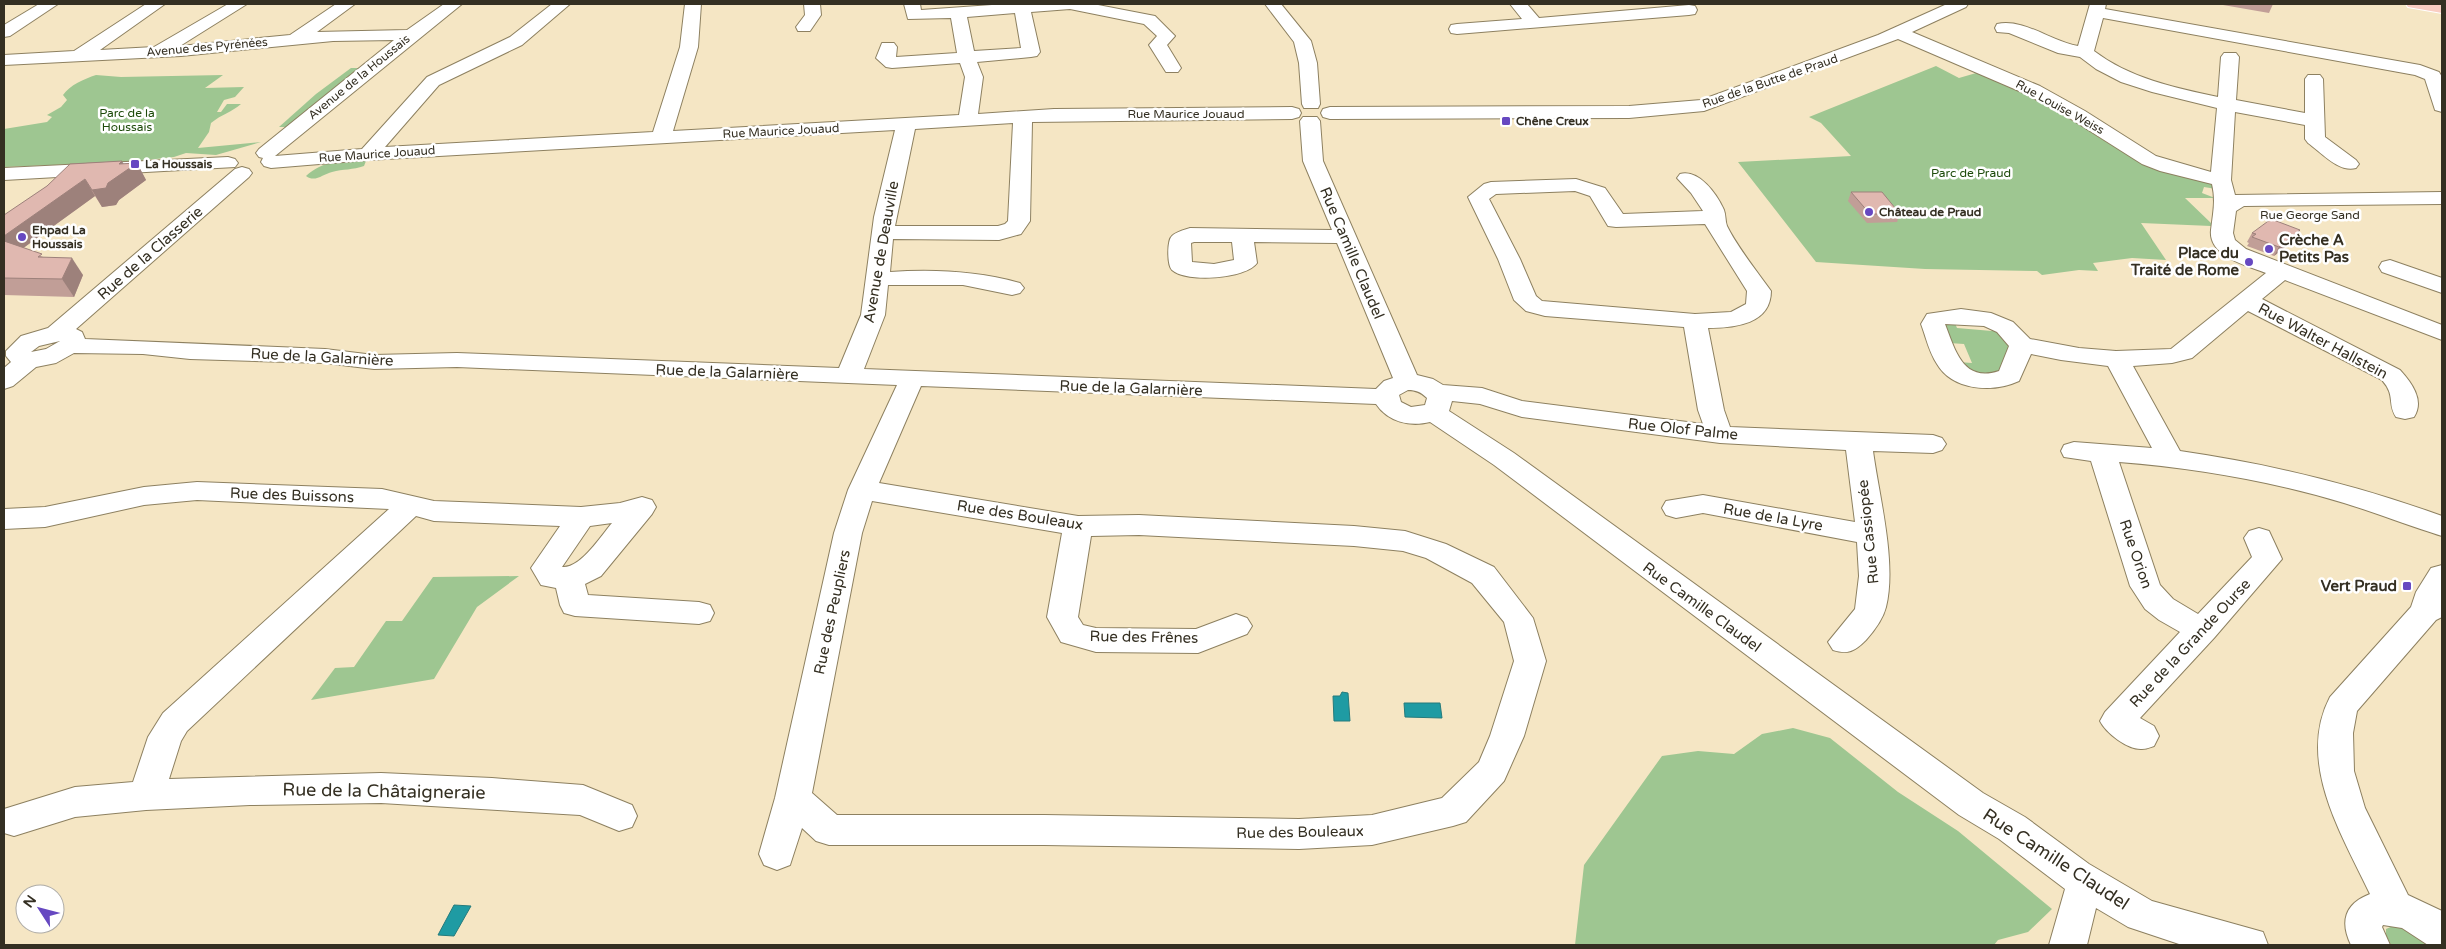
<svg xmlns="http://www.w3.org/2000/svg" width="2446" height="949" viewBox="0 0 2446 949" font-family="'Varela Round',sans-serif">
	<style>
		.green { fill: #9ec691 }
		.water { fill: #1f9ba3; stroke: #257b7c }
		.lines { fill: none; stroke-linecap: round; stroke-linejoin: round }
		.minor-casing { stroke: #8d8060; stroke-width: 2 }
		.major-casing { stroke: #fff; stroke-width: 2 }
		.minor { fill: #fff; fill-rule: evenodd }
		.major { fill: #facdc2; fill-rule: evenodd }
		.wall { fill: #c19e97 }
		.shaded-wall { fill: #9d817b }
		.building { fill: #e0b8b0; stroke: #9d817b }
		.poi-dot { fill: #6648c1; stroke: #fff; stroke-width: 2 }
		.labels { text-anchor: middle; stroke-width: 5; stroke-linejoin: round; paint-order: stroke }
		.far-street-label { font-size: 12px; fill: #342f22; stroke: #fff }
		.far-park-label { font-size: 12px; fill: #1e4b0b; stroke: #fff }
		.far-poi-label { font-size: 12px; font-weight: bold; fill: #342f22; stroke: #fff; text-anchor: start }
		.poi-label { font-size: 15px; font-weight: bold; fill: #342f22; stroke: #fff; text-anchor: end }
		.street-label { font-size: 15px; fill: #342f22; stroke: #fff }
		.near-street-label { font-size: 18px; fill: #342f22; stroke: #fff }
	</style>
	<rect width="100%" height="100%" fill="#f5e6c4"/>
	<g class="green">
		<path d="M1936,66L1959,78L1983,71L2027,91V95L2077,123L2086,125L2094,130V134L2108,143L2213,184L2216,189L2204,187L2202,193L2215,198H2185L2211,223V226L2141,223L2166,260L2132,258L2093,263L2098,271L2079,270L2042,275L2037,271L1925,269L1816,262L1738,162L1851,156L1821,123L1809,117Z"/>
		<path d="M351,68H360L288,127H279L316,94Z"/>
		<path d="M96,75L121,77L223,75L205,88L244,87L235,97L224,100L217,112H221L227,104H241C232,112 222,114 211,123L209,132L198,148L261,142L216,155L186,153L174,157L129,162L4,167V129L47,122L52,117L47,115L61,107L67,100L63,95C70,85 84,79 96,75Z"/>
		<path d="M361,160L366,161L364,166C353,170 343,169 332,172C323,174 315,183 306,176C323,161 339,161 361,160Z"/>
		<path d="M1954,321L1957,328L1992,331L1989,325H1993L2010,347L2005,371L1978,376L1958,362L1972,363L1964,344L1949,343L1943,324Z"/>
		<path d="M519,576L477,607L434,679L311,700L335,668L354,667L386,621H402L433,577Z"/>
		<path d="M1793,728L1830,738L1898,792L1958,831L2052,909L2028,932L1998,940L1994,945H1575L1584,865L1662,756L1698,751L1734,754L1762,734Z"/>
		<path d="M2395,925L2433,943L2435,945H2391L2386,935V929Z"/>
	</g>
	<g class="water">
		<path d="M1342,692L1348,693L1350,721H1334L1333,696H1340Z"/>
		<path d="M1404,703H1440L1442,718L1405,717Z"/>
		<path d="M454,905L471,906L454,936L438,935Z"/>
	</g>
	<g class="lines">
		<g class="minor-casing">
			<g id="minor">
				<path d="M39,4H58L10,36L4,37V25Z"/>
				<path d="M146,4H165L100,50L154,47L228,4H247L180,46L290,35L336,4H355L317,32L407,30L444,4H462L275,156L362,149L427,77L510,37L552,4H570L522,45L439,85L385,147L653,132L680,47L685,4H701L698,47L673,131L959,115L965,77L960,63L892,68L886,67L876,58L882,43H894L897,47L896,57L957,53L951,18L908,19L904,4H920L921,10L1006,4H1093L1155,16L1175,36L1167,45L1181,68L1178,72H1166L1149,45L1157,36L1144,24L1070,9L1031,12L1040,52L1037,56L1031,57L977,62L983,77L978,114L1054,109L1292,107L1299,109L1301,113L1299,117L1292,119L1032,122L1030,221L1021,234L999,240L893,239L890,272C934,269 977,271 1020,283L1024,288L1020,293L1012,295L963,285H888L885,315L864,369L1376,389L1384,381L1393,378L1337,243L1254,242L1257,263C1246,279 1186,283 1172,270C1167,265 1167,240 1172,236C1176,232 1184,230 1190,228L1332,230L1303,161L1300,121L1303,117H1317L1320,121L1323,161L1417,375L1433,379L1443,385L1482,388L1522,401L1703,424L1698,410L1684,327L1545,316L1526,311L1514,300L1498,259L1468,197L1484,184L1491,182L1576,179L1605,188L1623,214L1703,211L1691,193L1677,178L1680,174C1699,169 1717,194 1724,210C1726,215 1725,221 1727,226C1736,245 1758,273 1771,291C1771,324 1735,328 1708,328L1724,410L1730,427L1933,435L1942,438L1946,444L1942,450L1933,453L1873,451C1879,496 1897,563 1886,607C1883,619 1874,631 1866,640C1855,651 1848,655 1833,650L1828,642L1855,609L1859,576L1857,542L1703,513L1676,518L1666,515L1662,508L1666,501L1703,495L1855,522L1846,450L1720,443L1522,417L1480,404L1452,401L1449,411L1514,453L1983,793L2025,817L2089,864L2152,901L2263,932L2268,945H2182L2128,927L2096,908L2087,945H2049L2065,889L1999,839L1959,815L1494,465L1430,422C1410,427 1388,422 1376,404L921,386L879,483L1078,516L1139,515L1354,526L1405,531L1446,544L1494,567L1533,618L1546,661L1524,736L1504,781L1466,822L1453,826L1372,845L1299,849L1044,845H829L816,841L802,828L790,865L777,870L764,865L759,854L775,798L834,533L848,490L897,385L457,367L374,369L325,363L190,359L143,354L74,353L56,363L36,367L13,386L4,389V368L11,362L6,356V351L21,336L48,328L235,169L242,167L249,169L252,173L249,177L76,329L82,332L85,339L325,349L374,355L457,353L839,368L861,315L874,217L895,130L368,160L271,168L264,166L261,162L263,158L259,157L256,153L259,149L394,40L333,41L181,56L4,65V55L74,51ZM1015,13L1021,48L974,51L967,17ZM1013,123L1008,221L1005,224L998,226H895L915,129ZM1575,191L1590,196L1608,226L1616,227L1705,224L1747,291L1746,304L1731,312L1695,314L1542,301L1536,296L1520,259L1489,199L1496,194ZM1194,242H1232L1234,260L1214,264L1192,262L1191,243ZM60,341L46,349L31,352L39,346ZM1408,390C1416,390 1421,392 1427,398L1425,405L1411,407L1401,402L1399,395ZM872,501L1062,533L1047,617L1061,642L1096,652L1198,653L1247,634L1252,626L1247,618L1236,614L1196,629L1096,628L1083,625L1078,617L1091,536L1139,535L1354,546L1403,551L1426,558L1472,583L1504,622L1514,661L1490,736L1479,762L1442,798L1372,815L1299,819L1044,815H837L812,793L862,533Z"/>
				<path d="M804,4H820L821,15L810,31H798L796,27L805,15Z"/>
				<path d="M1265,4H1281L1311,41L1317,63L1320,104L1318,108H1304L1302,104L1299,63L1294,42Z"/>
				<path d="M1510,4H1527L1539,18L1689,5L1695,6L1697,10L1695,14L1689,15L1457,34L1451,33L1449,29L1451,25L1457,24L1522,19Z"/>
				<path d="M1947,4H1968L1966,7L1912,32L2040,86L2085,111L2156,156L2211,172L2217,108L2152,92L2121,82L2096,69L2080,57L2058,53L2009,33L1997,32L1995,28L1997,24C2024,18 2052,42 2078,46L2090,4H2106L2105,9L2420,65L2439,72L2442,77V112L2435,110L2425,79L2415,75L2103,18L2094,51C2129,78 2175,88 2218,97L2221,57L2224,53H2236L2239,57L2236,100L2305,113V79L2308,75H2320L2323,79L2325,137L2356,160L2359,164L2356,168C2339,173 2322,153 2308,143L2305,139V125L2235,112L2231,180L2235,195L2442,192V204L2244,206L2236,211L2233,233L2235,240L2246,249L2442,325V340L2285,280L2262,299L2400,370C2411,382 2425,400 2414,417L2405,419L2396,417C2387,403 2396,396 2382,380L2248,311L2192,358L2172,363L2133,366L2180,451C2270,464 2357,485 2442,516V536C2409,526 2377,513 2344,503C2271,481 2195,468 2119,462L2160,585L2173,599L2198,614L2252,557L2244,538L2249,531L2259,528L2269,531L2282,559L2214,638L2140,718L2154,726L2159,736L2154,746C2151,747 2146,749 2142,749C2128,750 2106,733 2100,721L2105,712L2180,632L2159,620L2145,609L2130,586L2091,461L2064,457L2061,451L2064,445L2074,442L2152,448L2108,366L2061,360L2031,354L2019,381C1993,393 1953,391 1937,364C1929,352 1926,337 1921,324L1927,314L1961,309L1991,313L2013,322L2030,339L2079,348L2116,351L2171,349L2266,273C2248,266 2208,257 2211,230C2213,213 2216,201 2212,184L2160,171L2142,164L2071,119L2026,94L1898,39L1704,111L1629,118L1330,119L1323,117L1321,113L1323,109L1330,107L1629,106L1701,100L1878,35ZM1945,324L1984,326L1997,332L2009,346L1999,371C1963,383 1955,350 1945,324Z"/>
				<path d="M228,157L235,159L238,163L235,167L4,180V168Z"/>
				<path d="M2390,260L2442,278V293L2382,272L2379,267L2382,262Z"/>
				<path d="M197,482L382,489L434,501L581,507L620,503L642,497L652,500L656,507L652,514L601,576L585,584L588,595L699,602L710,605L714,613L710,621L699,624L575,616L564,613L560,605L556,588L541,585L531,568L560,526L434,521L416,516L187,731L181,741L169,779L381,773L492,778L583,785L632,805L637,816L632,827L619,831L580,815L381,803L250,805L146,810L75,817L14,836L4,833V809L75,787L133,782L148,737L163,713L389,509L197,500L144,505L45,527L4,529V509L45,507L144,487ZM612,523C601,536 580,569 562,567L590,526Z"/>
				<path d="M2442,565V617L2436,620L2357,711L2353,733L2354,771L2365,808L2408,895L2442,911V945H2428L2402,928L2383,925L2382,927L2390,945H2351C2340,922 2344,904 2370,894C2342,835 2296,762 2330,697L2411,607L2416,592L2431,568Z"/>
			</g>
		</g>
		<g class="major-casing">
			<path id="major" d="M2406,4H2442V13L2408,7Z"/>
		</g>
		<use href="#minor" class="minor"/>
		<use href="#major" class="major"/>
	</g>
	<g class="wall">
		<path d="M2223,4H2273L2269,13L2223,5Z"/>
		<path d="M137,163L146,180L119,200L116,205L102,207L95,196L23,248L83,275L74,297L4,295V215L124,164Z"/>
		<path d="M1851,192L1900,214L1897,222L1867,223L1848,201Z"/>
		<path d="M2252,233L2295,239L2274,256L2247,246L2249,243L2247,242Z"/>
	</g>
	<g class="shaded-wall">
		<path d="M122,161L127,170L137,163L146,180L119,200L116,205L102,207L92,190Z"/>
		<path d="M85,179L95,196L11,257L4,246V236Z"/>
		<path d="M2300,230L2295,239L2274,256L2279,247Z"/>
		<path d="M72,258L83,275L74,297L62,279Z"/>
	</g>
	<g class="building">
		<path d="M122,161L119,164L137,163L108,183L106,188L92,190L85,179L4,236V215L47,186L70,164Z"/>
		<path d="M1851,192H1882L1900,214H1870Z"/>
		<path d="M2271,219L2300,230L2279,247L2252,237L2256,234L2252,233Z"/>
		<path d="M4,241L42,254L38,257L72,258L62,279L4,278Z"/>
	</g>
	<g class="poi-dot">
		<rect x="1501" y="116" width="10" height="10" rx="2.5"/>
		<rect x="130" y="159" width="10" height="10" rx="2.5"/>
		<circle cx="1869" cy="212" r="5"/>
		<circle cx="22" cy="237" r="5"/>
		<circle cx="2269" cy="249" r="5"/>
		<circle cx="2249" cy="262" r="5"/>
		<rect x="2402" y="581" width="10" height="10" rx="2.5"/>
	</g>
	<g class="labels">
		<g class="far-street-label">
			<text transform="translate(207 47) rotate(-5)" y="4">Avenue des Pyrénées</text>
			<text transform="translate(359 77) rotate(-39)" y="4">Avenue de la Houssais</text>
			<text transform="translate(1770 81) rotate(-19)" y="4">Rue de la Butte de Praud</text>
			<text transform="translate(2060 107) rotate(29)" y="4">Rue Louise Weiss</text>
			<text x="1186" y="118">Rue Maurice Jouaud</text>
			<text transform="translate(781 131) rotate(-3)" y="4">Rue Maurice Jouaud</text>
			<text transform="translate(377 154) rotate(-4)" y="4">Rue Maurice Jouaud</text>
			<text x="2310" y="219">Rue George Sand</text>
		</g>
		<g class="far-park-label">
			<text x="127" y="117">Parc de la<tspan x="127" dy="14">Houssais</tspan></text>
			<text x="1971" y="177">Parc de Praud</text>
		</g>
		<g class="far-poi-label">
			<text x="1516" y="125">Chêne Creux</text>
			<text x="145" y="168">La Houssais</text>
			<text x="1879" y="216">Château de Praud</text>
			<text x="32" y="234">Ehpad La<tspan x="32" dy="14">Houssais</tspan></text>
		</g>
		<g class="poi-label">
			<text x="2279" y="245" text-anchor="start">Crèche A<tspan x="2279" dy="17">Petits Pas</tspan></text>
			<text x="2239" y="258">Place du<tspan x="2239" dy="17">Traité de Rome</tspan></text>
			<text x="2397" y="591">Vert Praud</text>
		</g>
		<g class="street-label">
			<text transform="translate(881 252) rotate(-80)" y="5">Avenue de Deauville</text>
			<text transform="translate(150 253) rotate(-41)" y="5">Rue de la Classerie</text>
			<text transform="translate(1352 253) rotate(67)" y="5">Rue Camille Claudel</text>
			<text transform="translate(2323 341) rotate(28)" y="5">Rue Walter Hallstein</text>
			<text transform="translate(322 357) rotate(3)" y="5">Rue de la Galarnière</text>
			<text transform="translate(727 372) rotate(2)" y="5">Rue de la Galarnière</text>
			<text transform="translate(1131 388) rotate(2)" y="5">Rue de la Galarnière</text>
			<text transform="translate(1683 429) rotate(6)" y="5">Rue Olof Palme</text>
			<text transform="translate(292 495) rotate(2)" y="5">Rue des Buissons</text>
			<text transform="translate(1020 515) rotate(9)" y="5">Rue des Bouleaux</text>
			<text transform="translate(1773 517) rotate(10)" y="5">Rue de la Lyre</text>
			<text transform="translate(1868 532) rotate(-96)" y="5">Rue Cassiopée</text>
			<text transform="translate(2136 554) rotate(71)" y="5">Rue Orion</text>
			<text transform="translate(1702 607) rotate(36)" y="5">Rue Camille Claudel</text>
			<text transform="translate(832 612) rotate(-78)" y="5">Rue des Peupliers</text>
			<text transform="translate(1144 637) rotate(1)" y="5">Rue des Frênes</text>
			<text transform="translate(2190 643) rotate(-47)" y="5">Rue de la Grande Ourse</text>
			<text transform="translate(1300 832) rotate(-1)" y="5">Rue des Bouleaux</text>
		</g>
		<g class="near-street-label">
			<text transform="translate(384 791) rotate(1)" y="6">Rue de la Châtaigneraie</text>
			<text transform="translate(2056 859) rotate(33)" y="6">Rue Camille Claudel</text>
		</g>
	</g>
	<rect width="2446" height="949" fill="none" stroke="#342f22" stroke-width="10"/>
	<g transform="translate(40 909) rotate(306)"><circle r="24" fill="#ffffff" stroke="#aeaca7"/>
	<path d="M0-4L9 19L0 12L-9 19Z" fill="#6648c1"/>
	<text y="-8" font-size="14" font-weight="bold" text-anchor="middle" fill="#342f22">N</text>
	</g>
</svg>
